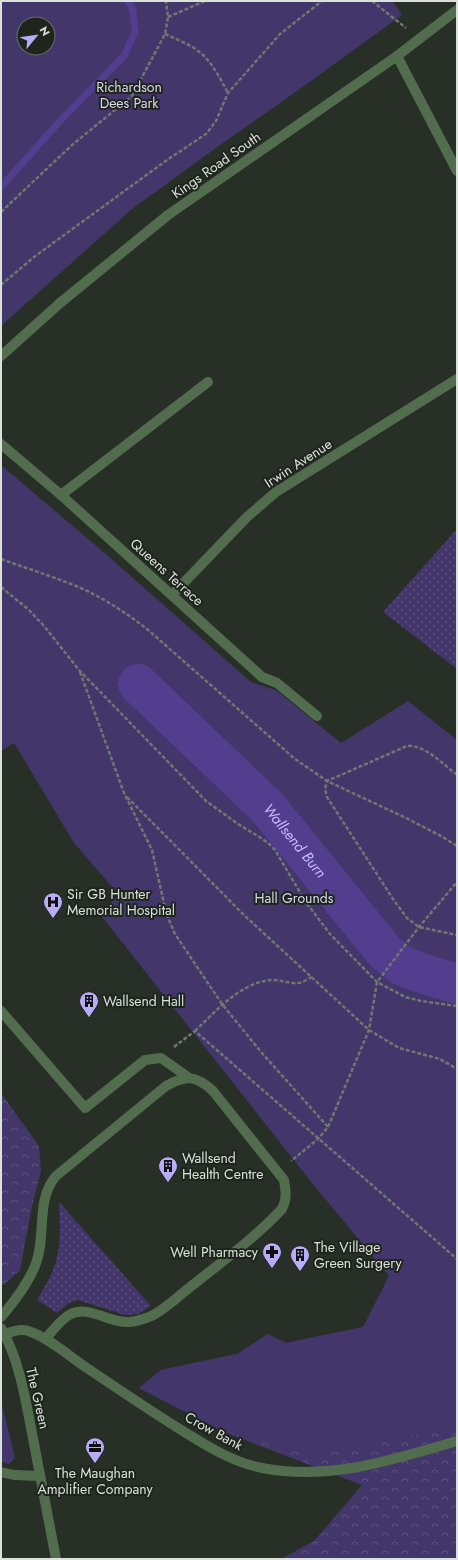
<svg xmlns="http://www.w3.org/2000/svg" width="458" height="1560" viewBox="0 0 458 1560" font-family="Jost,sans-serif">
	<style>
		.grass { fill: url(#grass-dots) }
		.forest { fill: url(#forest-crowns) }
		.green { fill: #42366b; fill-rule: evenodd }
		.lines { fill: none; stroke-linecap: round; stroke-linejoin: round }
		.stream { stroke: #523d8e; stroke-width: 7 }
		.river { stroke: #523d8e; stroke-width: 40 }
		.path { stroke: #6f776f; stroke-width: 2.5; stroke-dasharray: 4 2; stroke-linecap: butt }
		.service { stroke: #526d4e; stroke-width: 10 }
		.minor { stroke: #526d4e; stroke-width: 10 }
		.tertiary { stroke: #526d4e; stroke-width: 10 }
		.labels { text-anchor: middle; stroke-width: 4; stroke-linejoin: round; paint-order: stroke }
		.park-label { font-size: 14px; fill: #dad7ee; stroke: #1e251c }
		.street-label { font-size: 14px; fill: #dae0da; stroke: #1e251c }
		.poi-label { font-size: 14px; fill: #dae0da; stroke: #1e251c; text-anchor: start }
		.water-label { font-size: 15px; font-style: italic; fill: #c4b9fd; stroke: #1e251c }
	</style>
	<defs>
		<pattern id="grass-dots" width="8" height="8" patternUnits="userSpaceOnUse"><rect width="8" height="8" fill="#42366b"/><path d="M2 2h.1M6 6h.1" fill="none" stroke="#5d5380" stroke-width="1.8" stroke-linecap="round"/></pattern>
		<pattern id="forest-crowns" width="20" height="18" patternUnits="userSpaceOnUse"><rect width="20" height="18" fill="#42366b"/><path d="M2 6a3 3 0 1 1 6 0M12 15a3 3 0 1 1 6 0" fill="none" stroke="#5d5380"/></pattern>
	</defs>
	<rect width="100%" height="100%" fill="#272f26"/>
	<g class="grass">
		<path d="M457,529V669L383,612Z"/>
		<path d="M59,1202L151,1306L138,1314L125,1315L78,1300L69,1303L57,1313L37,1300C42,1291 49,1280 53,1270C62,1248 60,1225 59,1202Z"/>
	</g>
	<g class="forest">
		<path d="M457,923V1559H281L314,1541L362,1485L224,1432L139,1388L161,1370L237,1354L268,1334L286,1343L364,1327L389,1276Z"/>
		<path d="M1,1093L39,1146L41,1171L32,1206L20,1270L4,1285L1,1283Z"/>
	</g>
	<g class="green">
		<path d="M1,1H393L402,15L297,91L216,148L132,209L1,326ZM24,24H48V48H24Z"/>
		<path d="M1,465L107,555L251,682L276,690L341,743L408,701L457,740V1426L315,1456L224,1432L139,1388L161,1370L237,1354L268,1334L286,1343L363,1327L389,1276L312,1183L99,913L119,895L74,843L14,743L1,751Z"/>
		<path d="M1,1401L15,1458L9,1464L1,1462Z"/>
	</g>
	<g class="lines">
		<path class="stream" d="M1,187L60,121L124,56L135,32L133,10L128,1"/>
		<path class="river" id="s1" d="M138,684L268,808L385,952L401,965L418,972L457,984"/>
		<g class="path">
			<path d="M372,1L406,28"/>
			<path d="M168,17L205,1"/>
			<path d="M165,34C178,40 193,45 204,56C214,66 221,80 228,93"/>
			<path d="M1,212L72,145L132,96L165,34L168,17L166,1"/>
			<path d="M1,285L34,257L167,160L206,134L216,121L228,93L280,34L322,1"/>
			<path d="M1,559C26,568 51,576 76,586C102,597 125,612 147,629L295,759L327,781L406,818L441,836L457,846"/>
			<path d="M1,587L29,610L44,626L79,670L206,801L238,824L261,838L268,843L275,850L305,901L330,934L377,982L405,997L421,1001L457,1006"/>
			<path d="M80,672L124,793L152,850L164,903L169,920L175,934L222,1004L261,1052L328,1127L318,1139L291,1161"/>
			<path d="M457,775C444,765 424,744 407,746L327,781L325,789L327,797L393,899L407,918L419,927L457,935"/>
			<path d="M127,797L245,916L369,1030L399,1048L440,1059L457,1069"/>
			<path d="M195,1031C216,1011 239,984 270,980C279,979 289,984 298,983C302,983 308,979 312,977"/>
			<path d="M174,1047L195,1031L457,1259"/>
			<path d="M328,1127L369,1030L377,982L419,927L457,882"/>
		</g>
		<g class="service">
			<path d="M61,495L208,382"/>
			<path d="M1,1011L85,1108L145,1060L161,1058L188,1077"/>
			<path d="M1,1317C14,1302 27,1285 35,1266C47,1237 35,1200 56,1176L166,1086C186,1075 196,1075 213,1091L284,1180C286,1192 287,1199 282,1209C254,1239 220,1263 189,1288C176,1298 163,1311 149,1317C143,1319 135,1322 128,1322C108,1323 88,1304 69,1315C59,1321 53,1331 45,1339"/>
		</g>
		<g class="minor">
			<path d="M397,56L457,171"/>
			<path d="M1,444L61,495L262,677L277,683L317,716"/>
			<path d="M172,595L247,517L276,492L457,379"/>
			<path d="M5,1334C14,1331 22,1328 31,1332C50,1339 68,1355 84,1366C115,1387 146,1408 178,1428C204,1444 231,1462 262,1468C330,1481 392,1460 457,1441"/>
			<path d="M1,1472L14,1475L40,1476"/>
		</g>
		<g class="tertiary">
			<path d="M1,356L60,303L168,215L397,56L457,10"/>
			<path d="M1,1328C19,1359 25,1397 32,1433C40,1475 48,1517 56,1559"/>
		</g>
	</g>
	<defs>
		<g id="hospital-pin" transform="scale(1)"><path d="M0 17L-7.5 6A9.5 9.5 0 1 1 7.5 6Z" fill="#b8abf7" stroke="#1e251c"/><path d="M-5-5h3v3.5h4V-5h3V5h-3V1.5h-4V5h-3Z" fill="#111"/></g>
		<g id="building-pin" transform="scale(1)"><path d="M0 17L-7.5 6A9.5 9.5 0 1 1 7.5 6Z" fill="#b8abf7" stroke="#1e251c"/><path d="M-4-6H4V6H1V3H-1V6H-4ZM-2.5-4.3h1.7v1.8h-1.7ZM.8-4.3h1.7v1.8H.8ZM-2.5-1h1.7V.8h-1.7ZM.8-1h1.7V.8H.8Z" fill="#111"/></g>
		<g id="pharmacy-pin" transform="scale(1)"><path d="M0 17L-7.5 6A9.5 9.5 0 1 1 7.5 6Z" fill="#b8abf7" stroke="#1e251c"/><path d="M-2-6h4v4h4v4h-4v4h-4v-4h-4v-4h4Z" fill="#111"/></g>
		<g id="office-pin" transform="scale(1)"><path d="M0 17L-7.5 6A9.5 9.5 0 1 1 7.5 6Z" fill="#b8abf7" stroke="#1e251c"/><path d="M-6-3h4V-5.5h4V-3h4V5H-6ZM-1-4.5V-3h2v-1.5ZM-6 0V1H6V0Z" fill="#111"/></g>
	</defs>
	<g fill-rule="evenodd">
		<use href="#hospital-pin" x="53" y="902"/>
		<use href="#building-pin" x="89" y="1001"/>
		<use href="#building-pin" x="168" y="1166"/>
		<use href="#pharmacy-pin" x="272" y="1252"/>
		<use href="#building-pin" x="300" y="1255"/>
		<use href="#office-pin" x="95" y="1447"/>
	</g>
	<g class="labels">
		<g class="park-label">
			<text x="129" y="92">Richardson<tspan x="129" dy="16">Dees Park</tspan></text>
			<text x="294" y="903">Hall Grounds</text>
		</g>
		<g class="street-label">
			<text transform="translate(216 165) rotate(-35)" y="5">Kings Road South</text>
			<text transform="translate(298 463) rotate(-33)" y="5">Irwin Avenue</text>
			<text transform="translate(167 572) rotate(42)" y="5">Queens Terrace</text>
			<text transform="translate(38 1398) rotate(77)" y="5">The Green</text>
			<text transform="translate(214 1431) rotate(29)" y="5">Crow Bank</text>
		</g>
		<g class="poi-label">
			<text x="67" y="899">Sir GB Hunter<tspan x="67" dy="16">Memorial Hospital</tspan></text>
			<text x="103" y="1006">Wallsend Hall</text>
			<text x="182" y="1163">Wallsend<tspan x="182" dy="16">Health Centre</tspan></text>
			<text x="314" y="1252">The Village<tspan x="314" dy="16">Green Surgery</tspan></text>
			<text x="258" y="1257" text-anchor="end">Well Pharmacy</text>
			<text x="95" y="1478" text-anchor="middle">The Maughan<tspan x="95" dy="16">Amplifier Company</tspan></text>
		</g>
		<g class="water-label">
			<text dy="5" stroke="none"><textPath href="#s1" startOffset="222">Wallsend Burn</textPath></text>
		</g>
	</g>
	<rect width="458" height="1560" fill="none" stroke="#dae0da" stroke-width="4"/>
	<g transform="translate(36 36) rotate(61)"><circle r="19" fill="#1e251c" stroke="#697068"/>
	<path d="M0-3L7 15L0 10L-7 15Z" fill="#b8abf7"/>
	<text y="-6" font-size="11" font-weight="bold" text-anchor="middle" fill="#dae0da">N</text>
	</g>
</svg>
